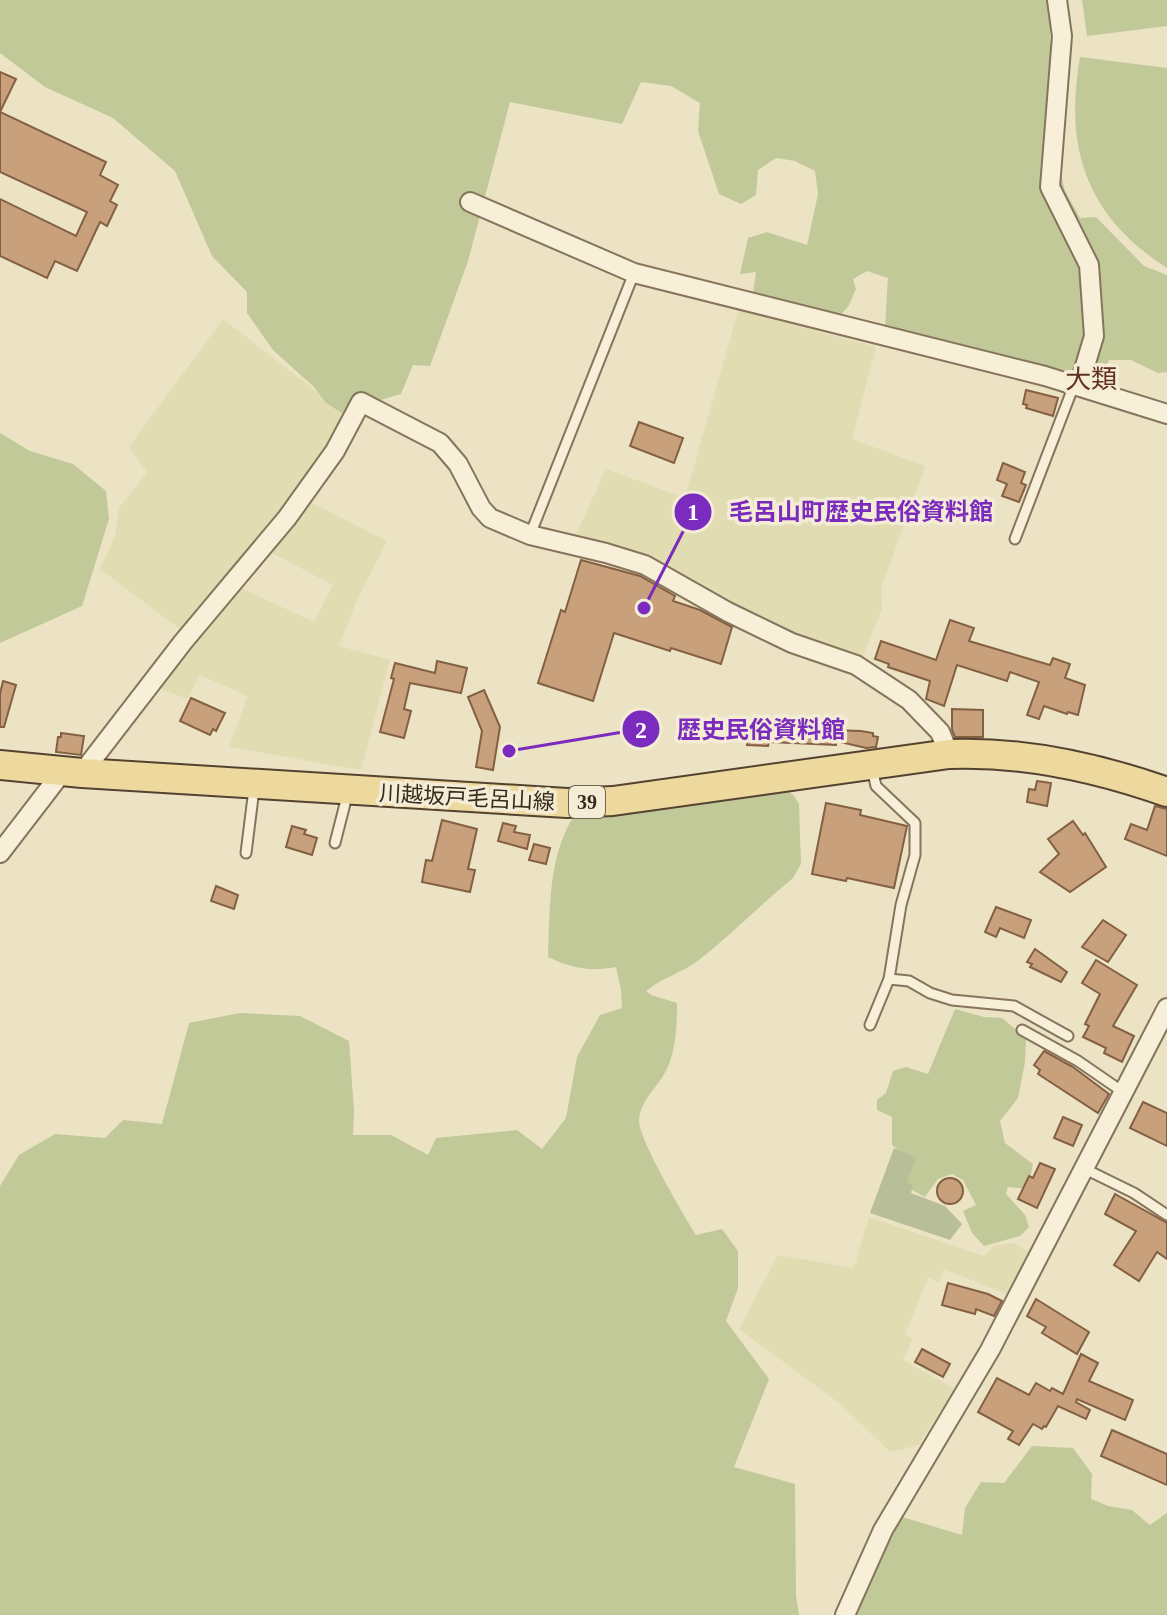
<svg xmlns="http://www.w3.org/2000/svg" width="1167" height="1615" viewBox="0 0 1167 1615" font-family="'Times New Roman','Noto Sans JP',serif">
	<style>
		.farmland { fill: #e1dcb2 }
		.green { fill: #c1c999 }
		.cemetery { fill: #b8bf98 }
		.building { fill: #c8a07c; stroke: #846043; stroke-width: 2 }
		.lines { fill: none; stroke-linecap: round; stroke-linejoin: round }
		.service-casing { stroke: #86745c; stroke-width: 13 }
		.minor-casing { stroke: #86745c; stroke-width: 22 }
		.primary-casing { stroke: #544230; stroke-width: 32 }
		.service { stroke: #f7efd7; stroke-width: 9 }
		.minor { stroke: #f7efd7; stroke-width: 18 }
		.primary { stroke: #edd89e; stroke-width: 28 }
		.labels { text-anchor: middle; stroke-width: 7; stroke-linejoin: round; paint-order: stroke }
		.shield { fill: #f4ecd4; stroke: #6f6555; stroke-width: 2 }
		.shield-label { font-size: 20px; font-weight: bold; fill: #362b1f }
		.street-label { font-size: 22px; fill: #362b1f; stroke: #f4ecd4 }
		.quarter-label { font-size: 26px; fill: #613120; stroke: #f4ecd4 }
		.leader { fill: none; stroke: #7b2cbf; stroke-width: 3 }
		.callout-dot { fill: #7b2cbf; stroke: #f4ecd4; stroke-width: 3 }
		.mark-label { font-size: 24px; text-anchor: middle; font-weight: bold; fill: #fff }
		.callout-label { font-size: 24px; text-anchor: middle; font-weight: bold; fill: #7b2cbf; stroke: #f4ecd4; stroke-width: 7; stroke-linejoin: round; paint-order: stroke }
	</style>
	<rect width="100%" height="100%" fill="#ece2c4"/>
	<g class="farmland">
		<path d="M739,308L778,321L876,347L852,439L925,466L881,589L882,609L861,660L804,640L574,539L606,469L685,498Z"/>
		<path d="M223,319L347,415L314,468L252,550L184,632L100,569L115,536L119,508L147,472L129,447Z"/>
		<path d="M308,501L387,541L356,602L339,646L390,660L361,770L229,747L248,696L200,675L187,699L157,687L238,587L314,622L333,585L268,551Z"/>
		<path d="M869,1217L984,1256L994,1245L1014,1243L1029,1252L1009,1295L944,1269L939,1282L928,1278L905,1334L913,1339L903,1360L955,1389L918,1445L890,1452L842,1405L739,1329L778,1255L854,1268Z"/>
	</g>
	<g class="green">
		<path d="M0,0H1049L1051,52L1046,118L1065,191L1080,218L1096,217L1144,266L1167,275V372L1158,373L1131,360H1109L1101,379L885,327L888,278L867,271L853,279L856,289L849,305L839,317L753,293L756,272L740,274L748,238L767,232L807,245L818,194L815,171L795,161L776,158L758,170L756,195L741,204L719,194L698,131L700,103L671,86L641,82L622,124L510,102L468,261L430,366L413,365L401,394L377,401L359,393L342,413L326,403L314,387L273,350L247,313V292L212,256L175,171L113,118L45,87L0,53Z"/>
		<path d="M1082,0H1167V26L1087,36Z"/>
		<path d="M1080,57L1167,68V268C1086,216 1064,149 1080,57Z"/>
		<path d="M0,433L30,451L73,464L106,491L109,519L82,606L0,643Z"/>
		<path d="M783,787L794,796L799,804L801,864L793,878C761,904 732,934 699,960C682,973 663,977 646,991L651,995L677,1003C677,1027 676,1056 663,1076C654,1091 642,1099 639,1119C637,1137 684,1215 696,1235L722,1229L738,1251V1288L726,1321L769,1379L734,1467L795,1484L796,1596L799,1615H0V1186L19,1155L55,1134L105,1138L123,1120L162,1124L189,1023L240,1013L300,1016L349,1041L354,1112L353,1135H391L428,1155L436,1138L517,1130L542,1149L566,1118L577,1057L600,1015L622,1008L621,990L616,967C590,972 571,968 548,957C550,911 548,859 572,819Z"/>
		<path d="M955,1009L984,1017L1002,1018L1026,1038L1025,1062L1018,1098L1000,1121L1005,1143L1033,1164L1028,1189L1008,1187L1006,1194L1025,1215L1029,1227L1020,1236L984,1246L972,1233L963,1211L976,1205L963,1180L952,1174L938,1179L925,1197L903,1185L913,1161L892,1145V1117L877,1110V1100L886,1093L893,1071L906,1067L928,1074Z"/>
		<path d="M1032,1446L1073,1448L1092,1474L1091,1499L1108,1506L1132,1510L1150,1525L1167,1513V1615H850L899,1516L962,1535L965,1508L981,1482L1004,1483Z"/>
	</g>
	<path class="cemetery" d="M894,1148L916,1158L907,1182L913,1185L911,1193L945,1206L962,1224L950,1240L870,1213Z"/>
	<g class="building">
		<path d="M0,72L16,79L0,112Z"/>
		<path d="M0,112L106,162L100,175L118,185L110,201L117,205L107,226L100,222L77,271L55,261L47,278L0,256V199L76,236L87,212L0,172Z"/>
		<path d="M1026,390L1058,398L1053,416L1026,408L1027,405L1023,404Z"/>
		<path d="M639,422L683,438L674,463L630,446Z"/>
		<path d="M1003,463L1025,472L1021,483L1026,485L1019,502L1002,496L1007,484L997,480Z"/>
		<path d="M581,560L640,576L675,596L673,601L700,610L732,627L721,664L671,648L670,651L614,633L593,701L538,683L561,610L565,612Z"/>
		<path d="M950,620L974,628L969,641L1050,665L1053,658L1070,664L1065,678L1085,685L1078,715L1068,712L1067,714L1044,706L1039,719L1027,715L1039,682L1010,672L1007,681L957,665L944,706L926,699L930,681L888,667L889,664L875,659L881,641L936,660Z"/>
		<path d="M437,661L467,668L461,693L410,683L404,709L411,711L404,738L380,732L394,679L391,678L395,663L435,673Z"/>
		<path d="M3,681L16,685L4,727H0V694Z"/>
		<path d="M484,690L500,727L493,770L476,767L482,731L468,697Z"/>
		<path d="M191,698L225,713L216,731L213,729L210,735L180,721Z"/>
		<path d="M952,709L983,710V737H955L952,730Z"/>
		<path d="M748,723L769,724V728L861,731L873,733V736L878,737L876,747L866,748L836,741V745L769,742L768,746L747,745Z"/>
		<path d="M61,733L84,736L81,755L56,752L58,737H61Z"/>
		<path d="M1037,781L1051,783L1047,806L1027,802L1029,789L1035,790Z"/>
		<path d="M826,803L861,810L860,815L907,826L894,888L847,878L846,881L812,874Z"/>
		<path d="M1155,806L1167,809V856L1125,839L1131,824L1147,830Z"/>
		<path d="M442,820L477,829L468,869L475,870L470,892L422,882L426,860L432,861Z"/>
		<path d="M1073,821L1083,835L1085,833L1106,867L1070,892L1040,872L1059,854L1048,839Z"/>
		<path d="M503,823L516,826L514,832L530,835L527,849L498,841Z"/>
		<path d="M292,826L306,830L304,834L317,838L312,855L286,847Z"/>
		<path d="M534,844L550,848L546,864L529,860Z"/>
		<path d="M216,886L238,895L234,909L211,901Z"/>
		<path d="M996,907L1031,920L1024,938L1000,928L996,937L985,932Z"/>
		<path d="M1103,920L1126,935L1108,962L1082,947Z"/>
		<path d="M1035,949L1067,972L1061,982L1030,967L1032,964L1027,962Z"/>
		<path d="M1096,960L1137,985L1113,1026L1134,1036L1122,1062L1104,1053L1106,1048L1083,1037L1089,1026L1085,1024L1100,994L1082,983Z"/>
		<path d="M1044,1051L1073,1067L1109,1094L1098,1113L1038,1074L1040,1070L1034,1065Z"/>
		<path d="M1143,1102L1167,1113V1146L1130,1128Z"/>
		<path d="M1063,1117L1082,1125L1073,1146L1054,1138Z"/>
		<path d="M1040,1163L1055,1169L1037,1208L1018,1199L1029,1176L1033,1178Z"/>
		<circle cx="950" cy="1191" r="13"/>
		<path d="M1115,1194L1167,1223V1259L1157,1252L1139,1281L1114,1265L1136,1231L1105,1214Z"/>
		<path d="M948,1283L988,1294L1002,1301L994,1316L976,1309L975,1314L942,1305Z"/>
		<path d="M1036,1299L1089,1332L1077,1354L1042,1333L1046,1327L1027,1316Z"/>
		<path d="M922,1349L950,1364L943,1377L915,1362Z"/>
		<path d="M1081,1354L1098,1363L1089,1381L1133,1400L1125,1420L1077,1399L1076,1402L1090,1410L1086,1419L1058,1406L1046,1427L1044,1426L1042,1429L1033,1424L1019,1445L1008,1439L1013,1431L978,1412L997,1378L1029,1395L1036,1383L1050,1391L1052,1388L1063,1394Z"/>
		<path d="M1112,1430L1167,1454V1485L1101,1456Z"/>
	</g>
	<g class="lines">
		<g class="service-casing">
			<g id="service">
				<path d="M530,535L634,273"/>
				<path d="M1015,539L1074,385"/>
				<path d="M335,843L348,792"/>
				<path d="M246,853L254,789"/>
				<path d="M889,979L909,981L930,993L952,1000L1014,1006L1068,1036"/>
				<path d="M870,1025L889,979L901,905L915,855V823L876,786L872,768"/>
				<path d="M1022,1030L1078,1061L1123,1092"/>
				<path d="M1083,1168L1134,1193L1167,1215"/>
			</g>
		</g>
		<g class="minor-casing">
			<g id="minor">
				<path d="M1057,0L1062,36L1050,187L1089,265L1094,336L1079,386"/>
				<path d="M470,202L634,273L1045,376L1167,414"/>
				<path d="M82,773L183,642L287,518L335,451L361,402L440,443L458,464L481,508L490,518L530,535L606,553L645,565L728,612L792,643L856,665L909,700L940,732L949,754"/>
				<path d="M0,853L63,771"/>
				<path d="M845,1615L883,1530L990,1350L1167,1008"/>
			</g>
		</g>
		<g class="primary-casing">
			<path id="primary" d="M0,765L82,773L567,803L613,801L949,754C1024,751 1096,767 1167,792"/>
		</g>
		<use href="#service" class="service"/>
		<use href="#minor" class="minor"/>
		<use href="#primary" class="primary"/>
	</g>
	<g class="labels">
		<rect class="shield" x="569" y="786" width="36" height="32" rx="6"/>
		<g class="shield-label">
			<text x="587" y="809">39</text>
		</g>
		<g class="street-label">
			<text transform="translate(467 797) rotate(3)" y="8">川越坂戸毛呂山線</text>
		</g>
		<g class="quarter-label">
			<text x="1091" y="388">大類</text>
		</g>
	</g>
	<path class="leader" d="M644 608L693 512M509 751L641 729"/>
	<g class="callout-dot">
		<circle cx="644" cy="608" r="8"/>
		<circle cx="509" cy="751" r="8"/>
		<circle cx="693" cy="512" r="20"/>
		<circle cx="641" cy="729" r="20"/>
	</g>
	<g class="mark-label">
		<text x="693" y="520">1</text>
		<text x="641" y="738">2</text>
	</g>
	<g class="callout-label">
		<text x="861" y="520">毛呂山町歴史民俗資料館</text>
		<text x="761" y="738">歴史民俗資料館</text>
	</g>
</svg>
